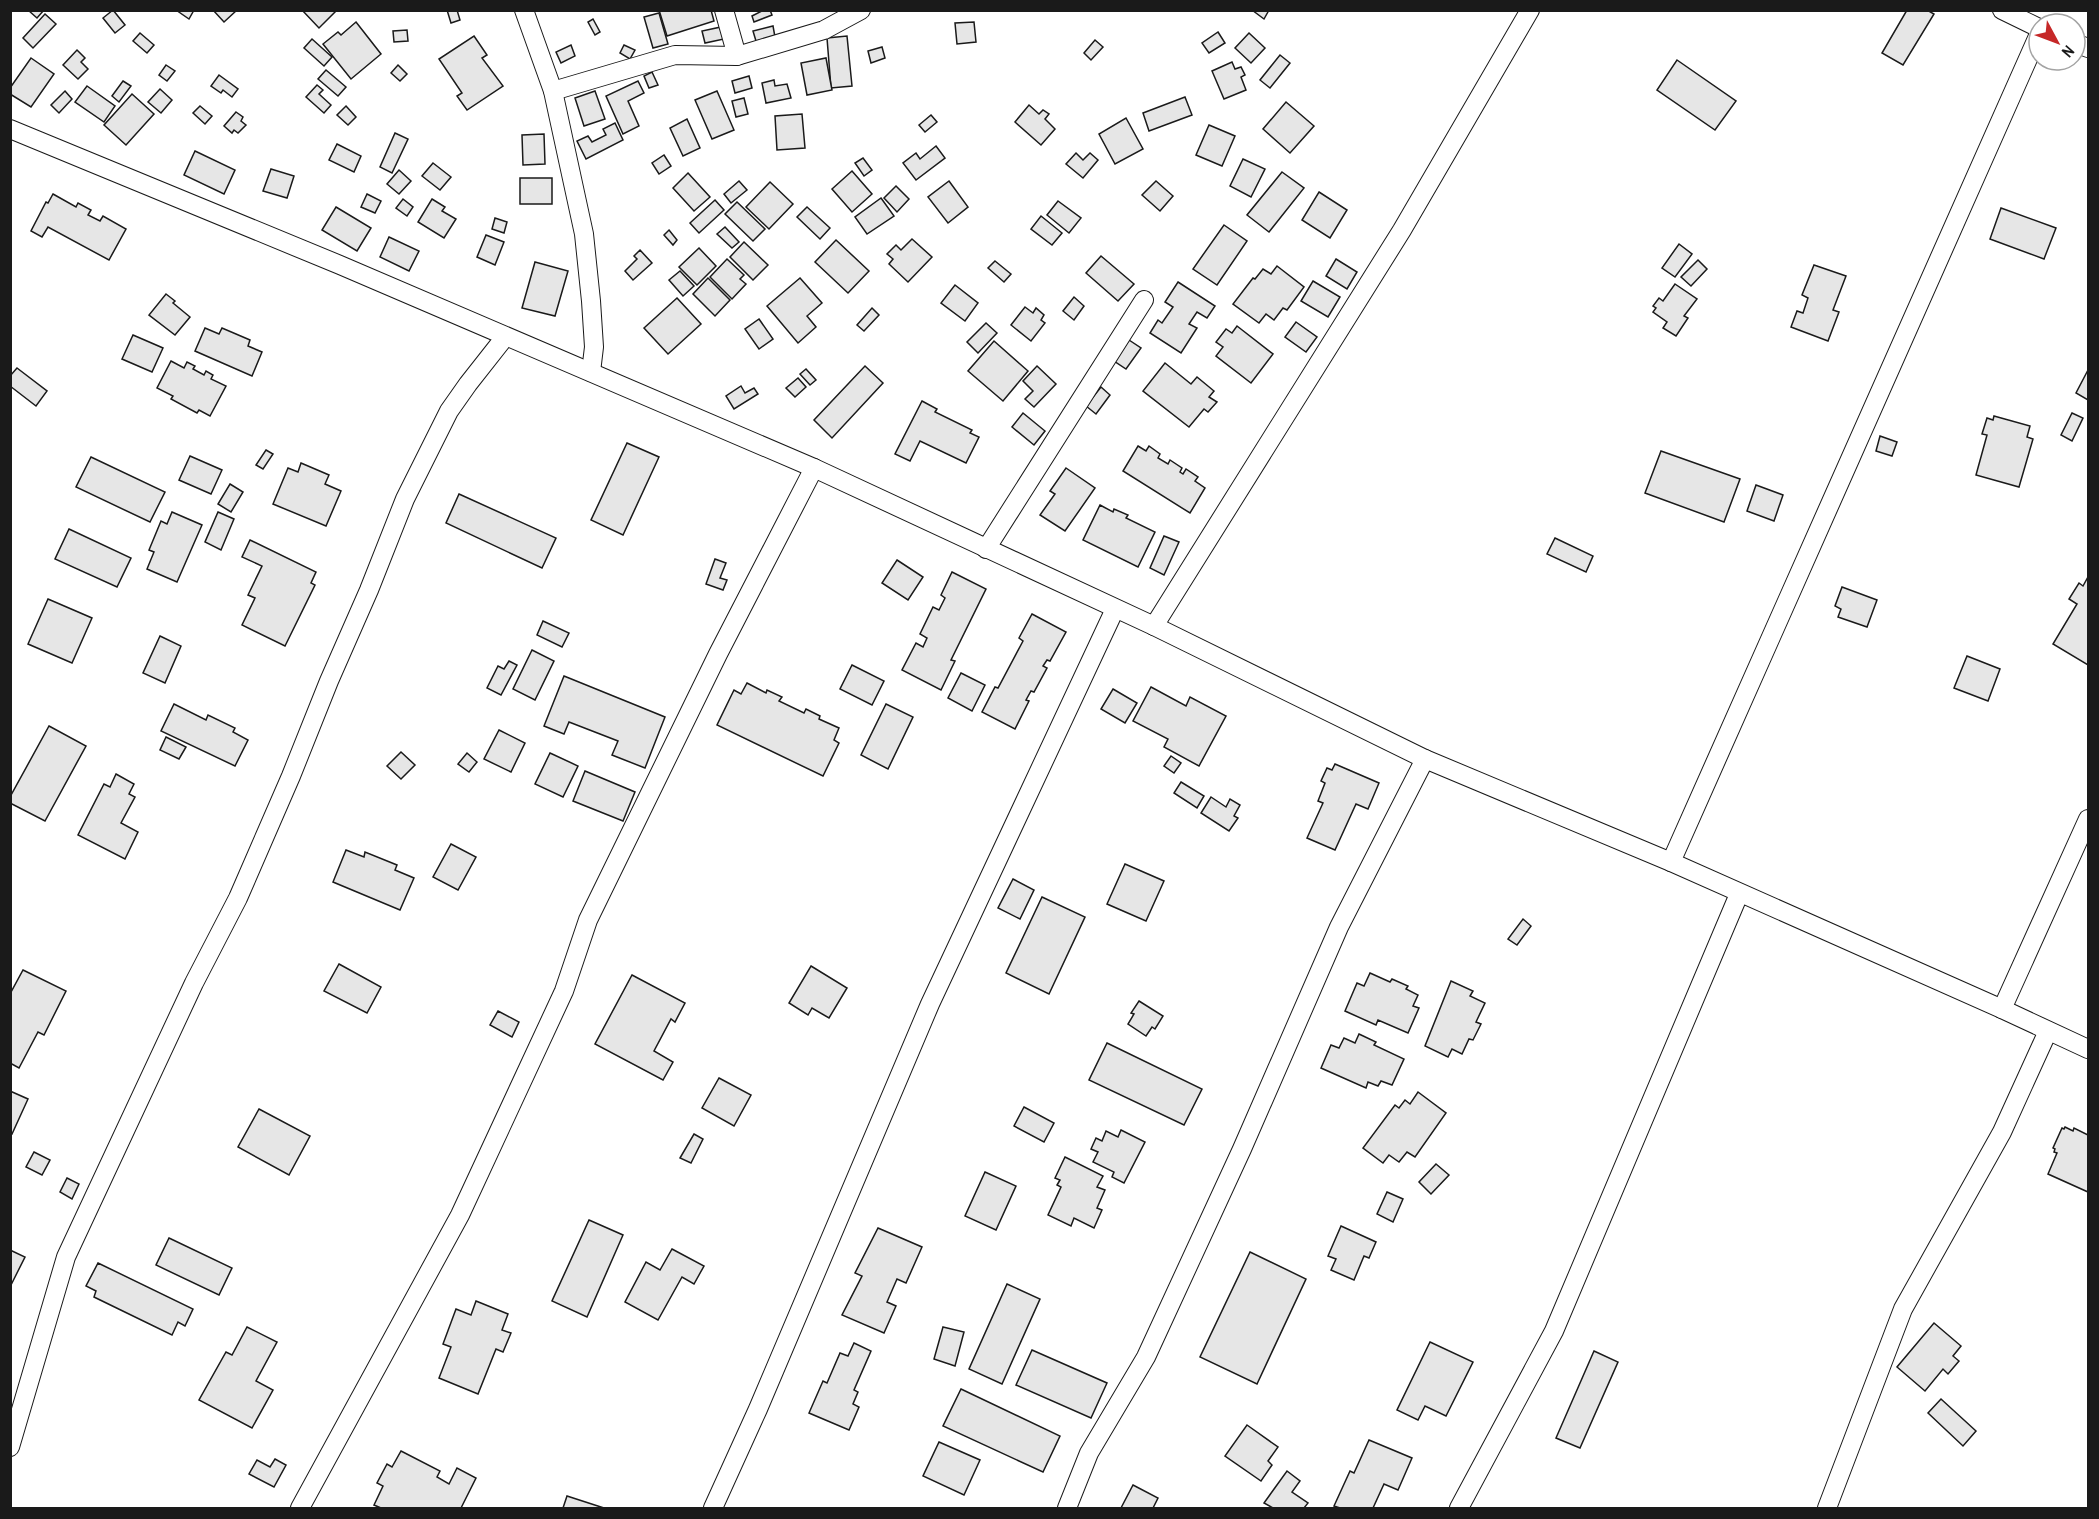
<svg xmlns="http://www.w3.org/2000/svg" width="2099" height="1519" viewBox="0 0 2099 1519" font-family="'Archivo Narrow',sans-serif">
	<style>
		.building { fill: #e6e6e6; stroke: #1a1a1a; stroke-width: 1.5 }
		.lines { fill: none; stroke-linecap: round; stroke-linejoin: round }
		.minor-casing { stroke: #1a1a1a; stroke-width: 20 }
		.minor { stroke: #fff; stroke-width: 18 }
	</style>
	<rect width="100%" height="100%" fill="#fff"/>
	<g class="building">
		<path d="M28,10H44L37,18Z"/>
		<path d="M113,10L125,25L115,33L103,18Z"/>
		<path d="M176,10H194L189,19Z"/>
		<path d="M213,10H237L224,22Z"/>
		<path d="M302,10H337L319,28Z"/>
		<path d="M447,10H457L460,20L451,23Z"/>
		<path d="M659,10H711L714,21L667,36Z"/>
		<path d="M764,10H770L772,15L754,22L752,16Z"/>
		<path d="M1252,10H1269L1264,19Z"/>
		<path d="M1907,10H1927L1934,14L1903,65L1882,53Z"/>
		<path d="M659,13L668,44L653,48L644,17Z"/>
		<path d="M45,14L56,24L33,48L23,38Z"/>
		<path d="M593,19L600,32L595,35L588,22Z"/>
		<path d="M356,22L381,54L351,79L323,44L338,32L341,35Z"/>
		<path d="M974,22L976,42L957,44L955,23Z"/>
		<path d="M773,26L775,37L756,41L753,31Z"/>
		<path d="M721,27L724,39L705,43L702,31Z"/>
		<path d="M407,30L408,41L394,42L393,31Z"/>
		<path d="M1218,32L1225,43L1209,53L1202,43Z"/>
		<path d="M140,33L154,45L147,53L133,41Z"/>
		<path d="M1249,33L1265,48L1251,63L1235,48Z"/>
		<path d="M474,36L487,55L482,58L503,86L467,110L457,96L462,93L439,59Z"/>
		<path d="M847,36L852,86L831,88L827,38Z"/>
		<path d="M312,39L332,57L324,66L304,48Z"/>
		<path d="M1095,40L1103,47L1091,60L1084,53Z"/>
		<path d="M571,45L575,56L561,63L556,52Z"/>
		<path d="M624,45L635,50L630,59L620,53Z"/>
		<path d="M882,47L885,58L871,63L868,51Z"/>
		<path d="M77,50L85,58L81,62L88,69L78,79L63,65Z"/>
		<path d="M1280,55L1290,63L1270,88L1260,80Z"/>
		<path d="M31,58L54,74L31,107L10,94V88Z"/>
		<path d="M826,58L832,90L807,95L801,63Z"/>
		<path d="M1677,60L1736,101L1715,130L1657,90Z"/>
		<path d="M1232,62L1235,69L1241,67L1245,75L1241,77L1246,90L1224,99L1212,71Z"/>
		<path d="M166,65L175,71L167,81L159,75Z"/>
		<path d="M398,65L407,74L400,81L391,73Z"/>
		<path d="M326,70L346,87L338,96L318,79Z"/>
		<path d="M652,72L658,85L649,88L644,76Z"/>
		<path d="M219,75L238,89L232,97L223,90L221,93L211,86Z"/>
		<path d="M749,76L752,88L735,93L732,81Z"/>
		<path d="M774,80L775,86L787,84L791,98L766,103L762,83Z"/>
		<path d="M123,81L131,86L119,102L112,96Z"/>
		<path d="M638,81L644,93L628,101L639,126L623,134L606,96Z"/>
		<path d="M317,85L323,90L319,94L331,105L324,113L306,97Z"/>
		<path d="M87,86L115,106L104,122L75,102Z"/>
		<path d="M160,89L172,100L161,113L148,102Z"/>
		<path d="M65,91L72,99L59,113L51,105Z"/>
		<path d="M595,91L605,119L584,126L575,98Z"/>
		<path d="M717,91L734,130L712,139L695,100Z"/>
		<path d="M132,94L154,114L126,145L104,125Z"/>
		<path d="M1185,97L1192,115L1149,131L1143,113Z"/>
		<path d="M744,98L748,114L736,117L732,101Z"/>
		<path d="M1286,102L1314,126L1290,153L1263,129Z"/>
		<path d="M1029,105L1039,114L1043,110L1049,114L1045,119L1055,129L1041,145L1015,122Z"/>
		<path d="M200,106L212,116L205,124L193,113Z"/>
		<path d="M346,106L356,117L348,125L337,115Z"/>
		<path d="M236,112L243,117L241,121L246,125L238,133L234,130L232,133L224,126Z"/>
		<path d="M802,114L805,148L777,150L775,116Z"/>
		<path d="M931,115L937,122L925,132L919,125Z"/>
		<path d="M1126,118L1143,149L1115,164L1099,134Z"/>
		<path d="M687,119L700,148L683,156L670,128Z"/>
		<path d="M615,123L623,140L586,159L577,141L588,136L592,142L606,135L603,129Z"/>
		<path d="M1209,125L1235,136L1222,166L1196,155Z"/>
		<path d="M395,133L408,139L392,173L380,167Z"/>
		<path d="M544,134L545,164L523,165L522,135Z"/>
		<path d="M337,144L361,156L354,172L329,160Z"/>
		<path d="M936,146L945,158L916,180L903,163L916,153L920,159Z"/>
		<path d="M195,151L235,170L224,194L184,175Z"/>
		<path d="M1076,153L1083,160L1090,153L1098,160L1083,178L1066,164Z"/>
		<path d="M664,155L671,166L659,174L652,163Z"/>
		<path d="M863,158L872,170L864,176L855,163Z"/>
		<path d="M1243,159L1265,169L1251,197L1230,186Z"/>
		<path d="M433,163L451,177L440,190L422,176Z"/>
		<path d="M271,169L294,176L287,198L263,191Z"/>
		<path d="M399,170L411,181L399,194L387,184Z"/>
		<path d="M852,171L872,194L852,212L832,189Z"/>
		<path d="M1282,172L1304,188L1269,232L1247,215Z"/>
		<path d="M688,173L710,197L694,211L673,188Z"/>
		<rect x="520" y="178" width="32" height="26"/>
		<path d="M739,181L747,190L731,203L724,194Z"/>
		<path d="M949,181L968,207L948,223L928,197Z"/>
		<path d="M1156,181L1173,196L1160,211L1142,195Z"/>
		<path d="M770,182L793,204L769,229L746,207Z"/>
		<path d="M896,186L909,199L897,212L884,198Z"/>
		<path d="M1319,192L1347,210L1330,238L1302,220Z"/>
		<path d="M53,194L76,207L78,203L91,210L88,215L100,221L103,216L126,229L109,260L48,227L42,237L31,231L46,202L48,203Z"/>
		<path d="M367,194L381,201L375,213L361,207Z"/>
		<path d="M881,198L894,216L867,234L855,217Z"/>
		<path d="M403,199L413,207L407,216L396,208Z"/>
		<path d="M432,199L445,207L442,211L456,219L444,238L418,222Z"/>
		<path d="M715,200L724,210L699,233L690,223Z"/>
		<path d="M1058,201L1081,218L1069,233L1047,215Z"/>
		<path d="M737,202L765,229L753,241L725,214Z"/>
		<path d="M336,207L371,228L357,251L322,230Z"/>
		<path d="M807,207L830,228L820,239L797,217Z"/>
		<path d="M2001,208L2056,228L2044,259L1990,239Z"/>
		<path d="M1041,216L1062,233L1052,245L1031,229Z"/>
		<path d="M495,218L507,222L504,233L492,229Z"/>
		<path d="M1224,225L1247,241L1217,285L1193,269Z"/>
		<path d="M725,227L739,242L732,248L717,234Z"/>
		<path d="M669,230L677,240L673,245L664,235Z"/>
		<path d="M486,235L504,242L495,265L477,257Z"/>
		<path d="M389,237L419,251L409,271L380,257Z"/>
		<path d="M912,239L932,257L908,282L889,264L893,259L887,254L896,245L901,250Z"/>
		<path d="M836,240L869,271L848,293L815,262Z"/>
		<path d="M744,242L768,265L753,280L730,257Z"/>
		<path d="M1679,244L1692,254L1675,277L1662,268Z"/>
		<path d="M699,248L716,266L697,285L679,267Z"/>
		<path d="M640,250L652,263L633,280L625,271L637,259L634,256Z"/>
		<path d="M1101,256L1134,284L1118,301L1086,273Z"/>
		<path d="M727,259L744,275L740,279L746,284L732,299L710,277Z"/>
		<path d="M1336,259L1357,272L1347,289L1326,276Z"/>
		<path d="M1698,260L1707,269L1691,286L1681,277Z"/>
		<path d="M995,261L1011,274L1004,282L988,268Z"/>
		<path d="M535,262L568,271L555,316L522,308Z"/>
		<path d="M1814,265L1846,276L1833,310L1839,312L1828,341L1791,327L1797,311L1803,313L1808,298L1802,295Z"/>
		<path d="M1277,266L1304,287L1287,310L1283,308L1274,320L1266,314L1259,323L1233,304L1253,278L1255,279L1263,269L1271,274Z"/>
		<path d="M680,271L694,286L683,296L669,280Z"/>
		<path d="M708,278L730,300L715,316L693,294Z"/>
		<path d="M800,278L822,303L807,316L816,327L798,343L767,306Z"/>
		<path d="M1313,281L1340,297L1328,317L1301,301Z"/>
		<path d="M1178,282L1215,306L1207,318L1197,312L1189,324L1197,328L1181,353L1150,333L1158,320L1162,323L1173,307L1165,302Z"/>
		<path d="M1675,284L1697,299L1684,316L1688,318L1676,336L1663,328L1667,322L1653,312L1656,308L1653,306L1659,298L1663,301Z"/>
		<path d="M955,285L978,303L965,321L941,303Z"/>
		<path d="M166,294L175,301L173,303L190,317L175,335L149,315Z"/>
		<path d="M1074,297L1084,306L1074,320L1063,311Z"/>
		<path d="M677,298L701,324L668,354L644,328Z"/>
		<path d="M1025,307L1033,313L1036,308L1044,315L1041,320L1045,323L1031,341L1011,325Z"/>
		<path d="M872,308L879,315L864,331L857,325Z"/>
		<path d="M759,319L773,339L759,349L745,329Z"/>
		<path d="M1296,322L1317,337L1306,352L1285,337Z"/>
		<path d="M986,323L997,333L978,353L967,342Z"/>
		<path d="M1237,326L1273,354L1251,383L1216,356L1223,347L1216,342L1226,329L1232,333Z"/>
		<path d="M205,328L219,334L222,328L250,340L248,346L262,352L252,376L195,351Z"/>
		<path d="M133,335L163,348L152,372L122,359Z"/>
		<path d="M1129,340L1141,348L1126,369L1114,361Z"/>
		<path d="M994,341L1028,371L1003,401L968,371Z"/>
		<path d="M171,361L184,368L187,362L195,366L193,369L204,375L206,371L213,375L211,379L226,386L210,416L199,410L197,413L171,399L173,396L157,388Z"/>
		<path d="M1165,363L1191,384L1197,377L1214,391L1209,397L1217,402L1208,412L1204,409L1189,427L1143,391Z"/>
		<path d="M865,366L883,383L832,438L814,420Z"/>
		<path d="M1037,366L1056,384L1034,407L1025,399L1033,391L1023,381Z"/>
		<path d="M17,368L47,391L36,406L10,386V376Z"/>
		<path d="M806,369L816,380L810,385L800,374Z"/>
		<path d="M2088,370V400L2076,393Z"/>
		<path d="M798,378L806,387L795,397L786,388Z"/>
		<path d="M741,386L745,393L754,388L758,394L734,409L726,396Z"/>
		<path d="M1101,387L1110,395L1096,414L1086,406Z"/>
		<path d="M922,401L937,409L935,412L972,430L970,433L979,437L966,463L920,441L910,461L895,454Z"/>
		<path d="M1023,413L1045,431L1034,445L1012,427Z"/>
		<path d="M2072,413L2083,418L2072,441L2061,435Z"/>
		<path d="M1994,416L2030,426L2027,437L2033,439L2019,487L1976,475L1987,435L1982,434L1987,418L1993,420Z"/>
		<path d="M1880,436L1897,442L1892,456L1876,451Z"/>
		<path d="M627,443L659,457L623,535L591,520Z"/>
		<path d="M1138,446L1146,451L1149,446L1160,454L1158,458L1168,464L1170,460L1182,468L1180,472L1183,474L1186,469L1198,477L1195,481L1205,488L1190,513L1123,471Z"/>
		<path d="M266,450L273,454L263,469L256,465Z"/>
		<path d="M1661,451L1740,479L1724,522L1645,493Z"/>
		<path d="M190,456L222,470L211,494L179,480Z"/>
		<path d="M91,457L165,492L150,522L76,487Z"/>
		<path d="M301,463L329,475L325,484L341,491L326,526L273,504L288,468L298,472Z"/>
		<path d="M1066,468L1095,488L1065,531L1040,515L1055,494L1050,491Z"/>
		<path d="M230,484L243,492L231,512L218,504Z"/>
		<path d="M1756,485L1783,495L1774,521L1747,511Z"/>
		<path d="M459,494L556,538L542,568L446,523Z"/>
		<path d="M1100,505L1113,512L1114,509L1128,515L1126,518L1155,532L1138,567L1083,540Z"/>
		<path d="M172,512L202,525L177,582L147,569L154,552L149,550L161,521L167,524Z"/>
		<path d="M218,512L234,519L221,550L205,542Z"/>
		<path d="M69,529L131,558L117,587L55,559Z"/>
		<path d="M1164,536L1179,542L1164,575L1150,568Z"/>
		<path d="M1555,538L1593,556L1586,572L1547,554Z"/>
		<path d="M250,540L316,572L311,583L315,585L285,646L242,625L255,598L248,595L262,566L242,557Z"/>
		<path d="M715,559L726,563L720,578L727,580L723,590L706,584Z"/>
		<path d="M897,560L923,577L908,600L882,583Z"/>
		<path d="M952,572L986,589L951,660L955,661L941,690L902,670L916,643L923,647L927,638L920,634L933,607L939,610L945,598L941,595Z"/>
		<path d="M2088,577V665L2053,644L2077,604L2069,599L2079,583L2083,586Z"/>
		<path d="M1842,587L1877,600L1867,627L1838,617L1841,609L1835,606Z"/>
		<path d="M48,599L92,618L72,663L28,644Z"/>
		<path d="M1032,614L1066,632L1050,661L1047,660L1043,666L1047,668L1034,692L1031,691L1026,700L1029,701L1015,729L982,712L995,687L998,688L1023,641L1019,638Z"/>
		<path d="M543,621L569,633L562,647L537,635Z"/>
		<path d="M160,636L181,646L165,683L143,673Z"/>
		<path d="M532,650L554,661L535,700L513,689Z"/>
		<path d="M1967,656L2000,669L1988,701L1954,688Z"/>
		<path d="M509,661L517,665L501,695L487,688L498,666L504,669Z"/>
		<path d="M852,665L884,681L872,705L840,689Z"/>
		<path d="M961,673L985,685L972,711L948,698Z"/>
		<path d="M564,676L665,717L645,768L612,755L618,741L569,722L564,734L544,726Z"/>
		<path d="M747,683L766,693L767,690L782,697L779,701L804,713L806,709L820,716L819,719L839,728L834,740L839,743L823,776L717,725L734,690L741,694Z"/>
		<path d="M1151,687L1186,706L1190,697L1226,716L1199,766L1164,747L1168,739L1133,721Z"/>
		<path d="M1113,689L1137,703L1125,723L1101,709Z"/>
		<path d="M174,704L206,720L208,715L235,728L233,732L248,740L235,766L161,731Z"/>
		<path d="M886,704L913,717L888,769L861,755Z"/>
		<path d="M49,726L86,746L45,821L10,803V797Z"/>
		<path d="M499,730L525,743L511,772L484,759Z"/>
		<path d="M166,737L186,747L179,759L160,750Z"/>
		<path d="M401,752L415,765L401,779L387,766Z"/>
		<path d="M467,753L477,762L469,772L458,764Z"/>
		<path d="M550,753L578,766L563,797L535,784Z"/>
		<path d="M1171,756L1181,763L1174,773L1164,766Z"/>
		<path d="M1335,764L1379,783L1368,809L1356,804L1335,850L1307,838L1323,803L1318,801L1325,783L1321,781L1327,768L1332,770Z"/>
		<path d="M585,771L635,792L623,821L573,801Z"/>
		<path d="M116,774L134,784L129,794L135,797L121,823L138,832L125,859L78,835L104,784L110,787Z"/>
		<path d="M1181,782L1204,796L1197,808L1174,793Z"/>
		<path d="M1211,797L1226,807L1230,799L1240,805L1234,816L1238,818L1229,831L1201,813Z"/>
		<path d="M451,844L476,857L458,890L433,877Z"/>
		<path d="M346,850L364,857L365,852L397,865L395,870L414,878L400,910L333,882Z"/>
		<path d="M1125,864L1164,881L1146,921L1107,904Z"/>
		<path d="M1013,879L1034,890L1020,919L998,908Z"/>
		<path d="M1042,897L1085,917L1049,994L1006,973Z"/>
		<path d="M1523,919L1531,926L1517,945L1508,939Z"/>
		<path d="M339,964L381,987L367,1013L324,991Z"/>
		<path d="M811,966L847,988L829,1018L812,1008L808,1015L789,1003Z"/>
		<path d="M23,970L66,991L44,1035L38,1032L19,1068L10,1063V994Z"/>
		<path d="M1370,973L1390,982L1392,979L1408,986L1406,989L1418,995L1413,1006L1419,1008L1408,1033L1378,1020L1376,1025L1345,1011L1357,983L1364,986Z"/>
		<path d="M632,975L685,1003L675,1022L671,1019L654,1051L673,1062L663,1080L595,1044Z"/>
		<path d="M1451,981L1473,991L1470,996L1485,1003L1476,1022L1481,1024L1473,1040L1469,1039L1462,1054L1452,1049L1448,1057L1425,1046Z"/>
		<path d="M1139,1001L1163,1016L1155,1029L1152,1027L1146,1036L1128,1024L1134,1014L1131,1013Z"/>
		<path d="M498,1011L519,1022L512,1037L490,1025Z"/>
		<path d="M1359,1034L1376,1042L1374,1045L1404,1059L1392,1085L1381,1081L1378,1086L1368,1082L1366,1088L1321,1068L1331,1045L1339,1048L1344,1038L1355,1043Z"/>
		<path d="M1107,1043L1202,1089L1184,1125L1089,1080Z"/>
		<path d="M719,1078L751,1095L734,1126L702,1108Z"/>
		<path d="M10,1091L28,1099L12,1134L10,1133Z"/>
		<path d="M1418,1092L1446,1113L1415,1157L1407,1152L1399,1162L1389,1155L1383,1163L1363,1148L1395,1105L1399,1108L1405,1100L1410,1104Z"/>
		<path d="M1024,1107L1054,1123L1044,1142L1014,1126Z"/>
		<path d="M259,1109L310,1136L289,1175L238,1147Z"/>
		<path d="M2065,1127L2073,1131L2074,1128L2088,1135V1192L2048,1174L2057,1153L2054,1152L2055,1149L2053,1148L2062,1128L2064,1129Z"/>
		<path d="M1121,1130L1145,1142L1124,1183L1112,1177L1114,1172L1093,1162L1098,1152L1091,1149L1096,1138L1102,1141L1106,1131L1118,1137Z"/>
		<path d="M694,1134L703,1139L691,1163L680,1158Z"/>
		<path d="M34,1152L50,1160L42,1175L26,1167Z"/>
		<path d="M1065,1157L1103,1176L1097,1187L1105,1190L1097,1208L1102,1210L1094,1228L1074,1218L1071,1226L1048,1215L1061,1187L1057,1185L1060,1180L1055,1178Z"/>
		<path d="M1436,1164L1449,1175L1431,1194L1419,1182Z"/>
		<path d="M985,1172L1016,1186L996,1230L965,1216Z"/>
		<path d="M67,1178L79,1184L72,1199L60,1192Z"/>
		<path d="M1387,1192L1403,1199L1393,1222L1377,1214Z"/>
		<path d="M589,1220L623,1235L587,1317L552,1301Z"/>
		<path d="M1341,1226L1376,1242L1369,1258L1364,1256L1354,1280L1331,1270L1336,1259L1328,1256Z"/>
		<path d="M878,1228L922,1247L906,1283L897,1279L887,1302L896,1306L884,1333L842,1315L862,1276L855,1273Z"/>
		<path d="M169,1238L232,1268L219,1295L156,1265Z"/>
		<path d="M672,1249L704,1266L694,1284L682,1277L658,1320L625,1302L646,1262L660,1270Z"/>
		<path d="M10,1250L25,1257L10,1287Z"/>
		<path d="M1250,1252L1306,1279L1257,1384L1200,1357Z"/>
		<path d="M98,1263L193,1309L185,1326L178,1322L172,1335L94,1297L96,1291L86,1286Z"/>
		<path d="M1007,1284L1040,1299L1002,1384L969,1369Z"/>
		<path d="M476,1301L508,1314L502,1330L511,1333L503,1352L496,1349L478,1394L439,1378L451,1347L443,1344L456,1309L471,1315Z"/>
		<path d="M1934,1323L1961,1346L1953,1356L1959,1361L1948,1374L1943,1369L1925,1391L1897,1367Z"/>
		<path d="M247,1327L277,1342L256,1381L273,1390L252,1428L199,1400L226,1352L232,1355Z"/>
		<path d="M943,1327L964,1332L955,1366L934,1359Z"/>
		<path d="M1430,1342L1473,1362L1446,1416L1425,1406L1418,1420L1397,1410Z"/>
		<path d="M854,1343L871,1351L854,1390L858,1392L853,1404L859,1407L849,1430L809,1413L823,1381L827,1383L840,1353L848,1356Z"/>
		<path d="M1032,1350L1107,1383L1091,1418L1016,1385Z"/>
		<path d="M1594,1351L1618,1362L1580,1448L1556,1438Z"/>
		<path d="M961,1389L1060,1436L1043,1472L943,1426Z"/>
		<path d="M1941,1399L1976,1431L1963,1446L1928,1413Z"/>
		<path d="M1247,1425L1278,1447L1268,1461L1272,1465L1261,1481L1225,1456Z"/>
		<path d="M1369,1440L1412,1458L1398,1490L1384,1484L1373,1508H1340L1334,1506L1350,1471L1354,1473Z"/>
		<path d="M939,1442L980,1460L964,1495L923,1476Z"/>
		<path d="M401,1451L440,1471L437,1477L449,1484L457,1468L476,1478L461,1508H381L374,1505L383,1486L377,1483L387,1464L392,1467Z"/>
		<path d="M275,1459L286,1465L274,1487L249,1474L257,1460L270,1467Z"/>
		<path d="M1287,1471L1300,1481L1292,1492L1308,1503L1304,1508H1273L1264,1503Z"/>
		<path d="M1133,1485L1158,1498L1153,1508H1121Z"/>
		<path d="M567,1496L604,1508H563Z"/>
	</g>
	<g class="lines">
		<g class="minor-casing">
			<g id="minor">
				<path d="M524,10L553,91L584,234L591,301L594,347L591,372"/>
				<path d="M724,10L737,56"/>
				<path d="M2002,10L2039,28"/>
				<path d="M2075,43L2088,48"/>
				<path d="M553,91L675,55L737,56L824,30L861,10"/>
				<path d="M10,129L340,265L814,468L1154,626L1425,759L1671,862L2002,1009L2088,1049"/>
				<path d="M986,549L1144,300"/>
				<path d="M1154,626L1402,230L1530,10"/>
				<path d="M1671,862L2039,34"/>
				<path d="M2002,1009L2088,819"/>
				<path d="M10,1447L66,1257L194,983L238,898L291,776L329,681L369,590L405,499L449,411L468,384L505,337"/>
				<path d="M300,1508L460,1215L564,991L588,920L718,654L814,468"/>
				<path d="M713,1508L758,1409L930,1004L1115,609"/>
				<path d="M1067,1508L1089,1453L1146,1357L1242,1149L1339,927L1425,759"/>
				<path d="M1459,1508L1554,1331L1739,894"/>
				<path d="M1827,1508L1903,1309L2002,1132L2048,1031"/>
			</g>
		</g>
		<use href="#minor" class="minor"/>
	</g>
	<rect width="2099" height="1519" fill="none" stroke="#1a1a1a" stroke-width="24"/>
	<g transform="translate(2057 42) rotate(131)"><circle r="28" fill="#ffffff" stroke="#a3a3a3" stroke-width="1.5"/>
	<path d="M0-4.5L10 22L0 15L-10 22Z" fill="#c62828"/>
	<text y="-9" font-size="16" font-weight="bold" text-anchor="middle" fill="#1a1a1a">N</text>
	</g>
</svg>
